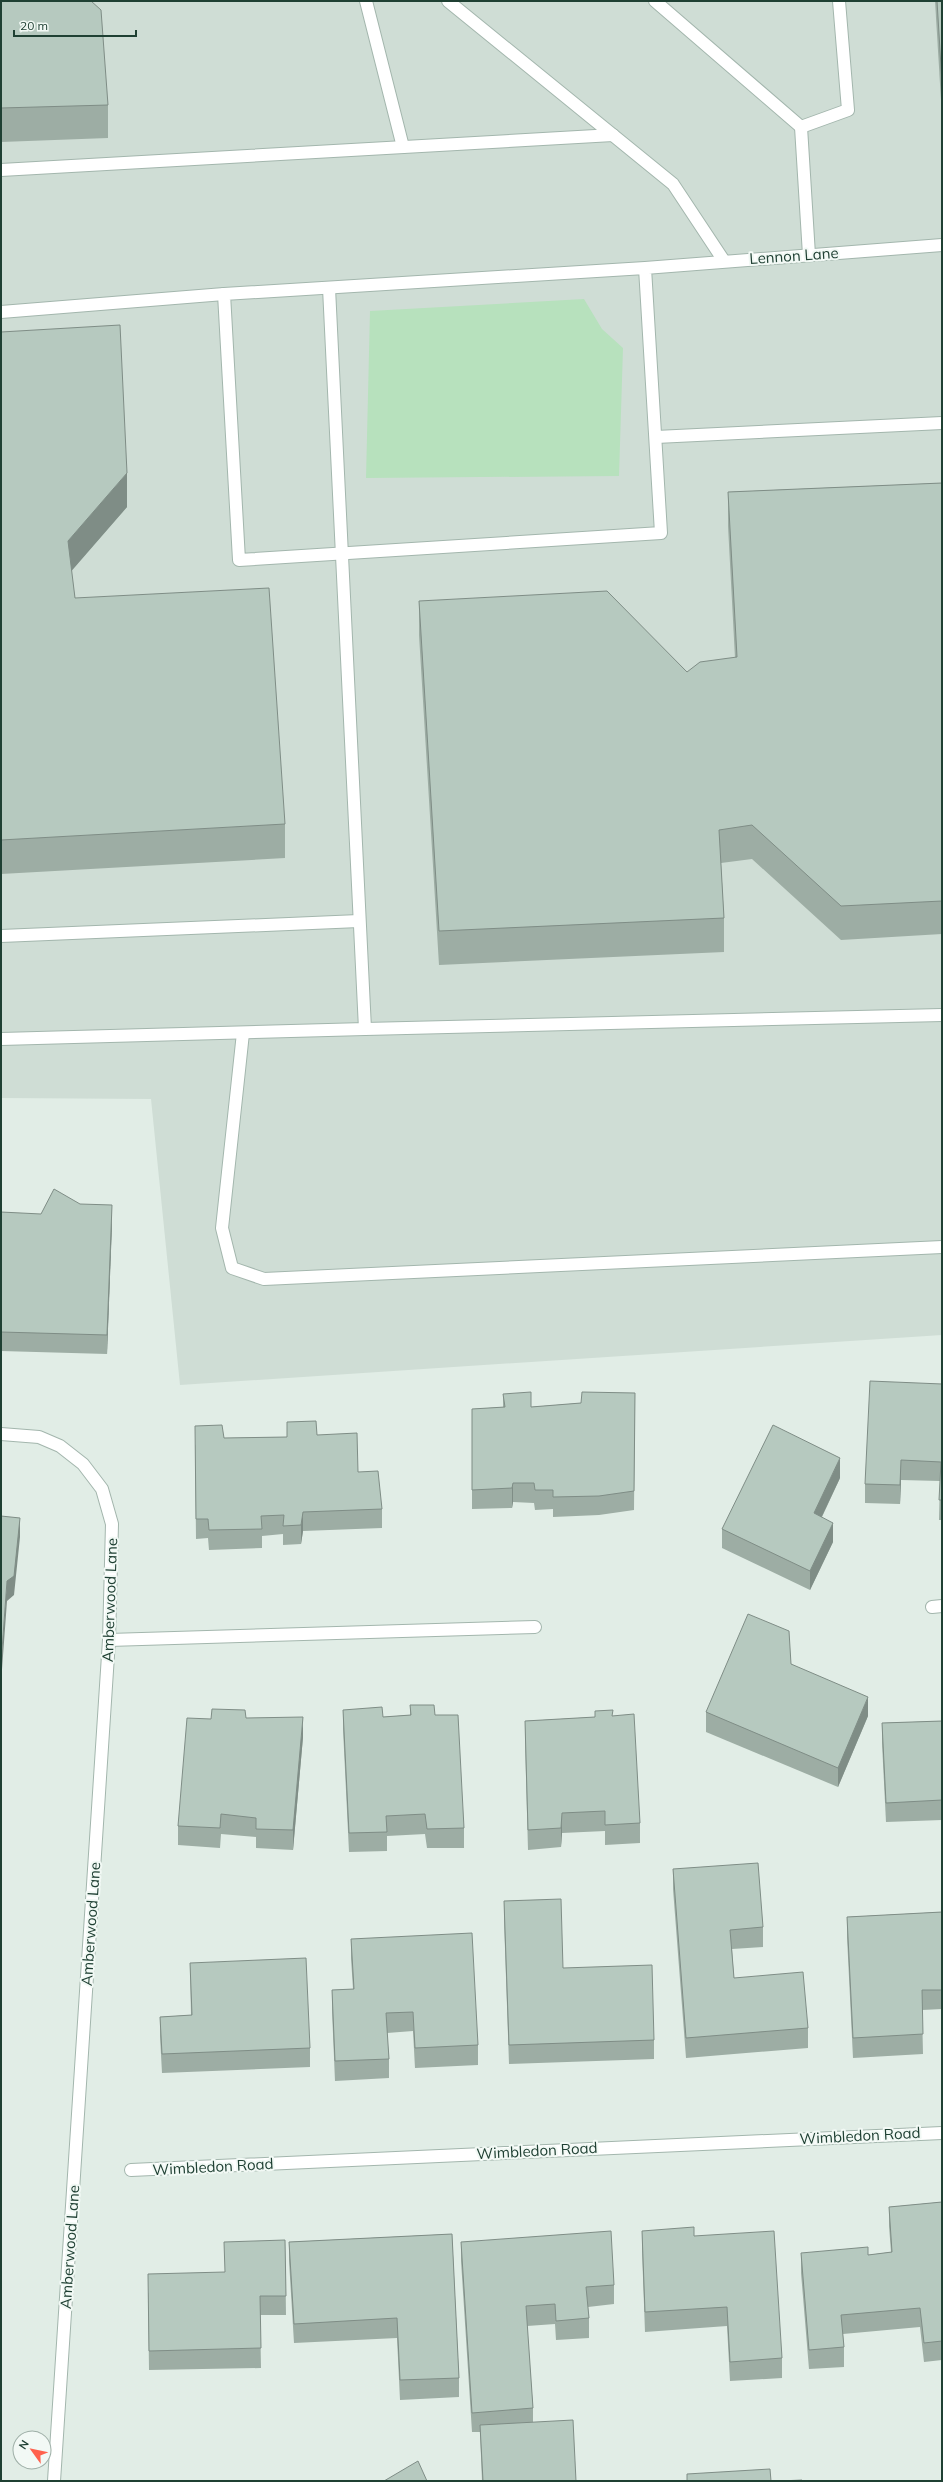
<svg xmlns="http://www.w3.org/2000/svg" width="943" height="2482" viewBox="0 0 943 2482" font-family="Mulish,sans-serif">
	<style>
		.built { fill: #cfddd5 }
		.green { fill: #b7e1bd }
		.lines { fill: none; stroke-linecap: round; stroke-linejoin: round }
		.minor-casing { stroke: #a3b6ad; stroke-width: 14 }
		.minor { stroke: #fff; stroke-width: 12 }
		.wall { fill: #9dada4 }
		.shaded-wall { fill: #7f8d86 }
		.building { fill: #b6c9bf; stroke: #7f8d86 }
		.labels { text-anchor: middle; stroke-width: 4; stroke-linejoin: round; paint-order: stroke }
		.street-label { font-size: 15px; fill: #1f4033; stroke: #f2f9f5 }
	</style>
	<rect width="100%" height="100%" fill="#e1ede6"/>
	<path class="built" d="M1,1H942V1335L180,1385L151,1099L1,1098Z"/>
	<path class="green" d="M584,299L602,329L623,348L619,476L366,478L370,311Z"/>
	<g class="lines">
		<g class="minor-casing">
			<g id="minor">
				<path d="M366,1L403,147"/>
				<path d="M448,1L673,184L724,261"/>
				<path d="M655,1L801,127"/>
				<path d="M1,170L613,135"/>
				<path d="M809,255L801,127L848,110L839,1"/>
				<path d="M645,268L661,533L239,560L224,294L645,268L942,245"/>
				<path d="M1,312L224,294"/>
				<path d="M656,437L942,423"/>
				<path d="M1,936L359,921"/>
				<path d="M365,1029L942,1015"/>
				<path d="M243,1033L222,1228L232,1268L264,1279L942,1247"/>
				<path d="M1,1039L365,1029L329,288"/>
				<path d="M1,1434L39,1437L60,1446L83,1464L102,1489L112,1524L109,1640L54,2481"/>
				<path d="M932,1607L942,1606"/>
				<path d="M109,1640L535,1627"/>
				<path d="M131,2170L942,2133"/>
			</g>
		</g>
		<use href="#minor" class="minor"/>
	</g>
	<g class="wall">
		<path d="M1,1L108,105V138L1,142Z"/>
		<path d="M935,1H942V117Z"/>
		<path d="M1,332L127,507L71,571L75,598L285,824V858L1,874Z"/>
		<path d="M942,483V934L841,940L752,859L721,863L724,918V952L439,965L419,635V601L687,672L735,658L728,526V492Z"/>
		<path d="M1,1212L112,1224L107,1354L1,1351Z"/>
		<path d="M942,1384V1520H939L940,1481L901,1480L900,1504L865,1503V1484Z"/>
		<path d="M635,1393L634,1510L599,1515L553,1517V1509L535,1510L534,1503L513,1502L512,1508L472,1509V1409L503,1407V1394L531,1407L581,1403Z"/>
		<path d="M317,1435L358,1472L382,1509V1528L303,1531L301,1544L283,1545V1534L262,1536V1548L209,1550L208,1538L196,1539L195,1445L224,1438L287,1437Z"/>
		<path d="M840,1478L822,1517L833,1542L810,1590L722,1548V1529Z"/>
		<path d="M791,1664L868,1716L838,1787L706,1732V1712Z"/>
		<path d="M410,1705L435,1715L464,1828V1848H427L425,1834L387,1836V1851L349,1852L343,1729V1710L383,1717L410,1715Z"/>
		<path d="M613,1716L640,1823V1843L605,1845V1831L562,1833L561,1847L528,1850L525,1741V1721Z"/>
		<path d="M246,1718L303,1737L293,1850L256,1848V1837L221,1834L220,1848L178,1845V1826L211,1719Z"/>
		<path d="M942,1721V1820L886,1822L882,1743V1723Z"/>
		<path d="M673,1869L763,1927V1947L732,1949L734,1978L808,2028V2048L686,2058L673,1889Z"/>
		<path d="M504,1901L563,1968L654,2040V2059L509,2064L504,1920Z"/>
		<path d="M942,1912V2009L922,2010L923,2054L853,2058L847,1937V1917Z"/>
		<path d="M351,1939L478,2045V2065L415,2068L413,2031L387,2033L389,2059V2078L335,2081L332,2010V1990L353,1989L351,1958Z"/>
		<path d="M190,1963L310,2048V2067L162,2073L160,2036V2017L191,2015Z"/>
		<path d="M942,2202V2360L924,2362L920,2327L843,2334L844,2347V2367L809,2369L801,2273V2253L868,2255L891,2252L889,2226V2207Z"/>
		<path d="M642,2231L694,2236L782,2358V2378L730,2381L727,2326L645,2332L642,2250Z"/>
		<path d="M452,2234L459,2378V2397L400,2400L397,2338L294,2343L289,2261V2242Z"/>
		<path d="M285,2240L286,2315H260L261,2368L149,2370L148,2293L225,2272Z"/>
		<path d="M461,2242L614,2285V2304L588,2307L589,2318V2338L556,2340L555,2324L527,2326L533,2408V2422L576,2481H482L480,2432H472L461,2261Z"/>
	</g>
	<g class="shaded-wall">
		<path d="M127,473V507L68,575V541Z"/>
		<path d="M112,1205V1224L107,1354V1335Z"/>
		<path d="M840,1458V1478L814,1533V1513Z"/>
		<path d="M901,1460V1480L900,1504V1485Z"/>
		<path d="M513,1483V1502L512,1508V1488Z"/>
		<path d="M303,1512V1531L301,1544V1525Z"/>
		<path d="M20,1518V1537L14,1595L7,1601L1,1683V1664L7,1581Z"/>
		<path d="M833,1523V1542L810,1590V1571Z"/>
		<path d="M868,1697V1716L838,1787V1768Z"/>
		<path d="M303,1717V1737L293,1850V1830Z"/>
		<path d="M562,1813V1833L561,1847V1828Z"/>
	</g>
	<g class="building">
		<path d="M1,1H91L101,10L108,105L1,108Z"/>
		<path d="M937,1H942V83Z"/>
		<path d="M120,325L127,473L68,541L75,598L269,588L285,824L1,840V332Z"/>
		<path d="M942,483V901L841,906L752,825L719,830L724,918L439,931L419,601L607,591L687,672L700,662L737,657L728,492Z"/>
		<path d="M54,1189L80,1204L112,1205L107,1335L1,1332V1212L41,1214Z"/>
		<path d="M870,1381L942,1384V1500H939L941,1462L901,1460L900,1485L865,1484Z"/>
		<path d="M531,1392V1407L581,1403L582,1392L635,1393L634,1491L599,1496L553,1497V1490H535L534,1483H513L512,1488L472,1490V1409L505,1407L503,1394Z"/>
		<path d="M316,1421L317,1435L357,1433L358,1472L378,1471L382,1509L303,1512L301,1525L283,1526L284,1515L261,1516L262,1529L209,1530L208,1519H196L195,1426L222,1425L224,1438L287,1437V1422Z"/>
		<path d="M773,1425L840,1458L814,1513L833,1523L810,1571L722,1529Z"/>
		<path d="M1,1516L20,1518L14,1576L7,1581L1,1664Z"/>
		<path d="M748,1614L789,1631L791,1664L868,1697L838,1768L706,1712Z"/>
		<path d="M410,1705H434L435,1715H458L464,1828L427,1829L425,1814L386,1816L387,1832L349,1833L343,1710L382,1707L383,1717L411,1715Z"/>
		<path d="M212,1709L245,1710L246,1718L303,1717L293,1830L256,1829V1818L221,1814L220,1828L178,1826L187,1718L211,1719Z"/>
		<path d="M613,1710L612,1716L634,1714L640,1823L605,1825V1811L562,1813L561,1828L528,1830L525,1721L595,1717V1711Z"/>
		<path d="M942,1721V1800L886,1803L882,1723Z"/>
		<path d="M758,1863L763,1927L730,1930L734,1978L803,1972L808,2028L686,2038L673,1869Z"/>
		<path d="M561,1899L563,1968L652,1965L654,2040L509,2045L504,1901Z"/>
		<path d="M942,1912V1990H922L923,2034L853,2038L847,1917Z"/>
		<path d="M472,1933L478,2045L415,2048L413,2012L386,2013L389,2059L335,2061L332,1990L354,1989L351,1939Z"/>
		<path d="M306,1958L310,2048L162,2054L160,2017L192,2015L190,1963Z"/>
		<path d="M942,2202V2341L924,2343L920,2308L841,2315L844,2347L809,2350L801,2253L868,2247V2255L892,2252L889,2207Z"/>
		<path d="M694,2227V2236L774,2231L782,2358L730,2362L727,2307L645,2312L642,2231Z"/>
		<path d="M611,2231L614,2285L586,2287L589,2318L556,2321L555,2304L526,2306L533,2408L472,2413L461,2242Z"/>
		<path d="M452,2234L459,2378L400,2380L397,2318L294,2324L289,2242Z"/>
		<path d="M285,2240L286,2296H260L261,2348L149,2351L148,2274L225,2272L224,2242Z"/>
		<path d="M573,2420L576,2481H483L480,2425Z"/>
		<path d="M418,2461L427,2481H384Z"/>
		<path d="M770,2469L771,2481H687V2474Z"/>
		<path d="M802,2480L803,2481H780Z"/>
	</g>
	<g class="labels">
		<g class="street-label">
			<text transform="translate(794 256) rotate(-4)" y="5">Lennon Lane</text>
			<text transform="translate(110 1600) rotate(-88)" y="5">Amberwood Lane</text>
			<text transform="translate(91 1924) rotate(-86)" y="5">Amberwood Lane</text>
			<text transform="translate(860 2136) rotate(-3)" y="5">Wimbledon Road</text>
			<text transform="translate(537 2151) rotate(-3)" y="5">Wimbledon Road</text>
			<text transform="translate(213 2167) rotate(-3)" y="5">Wimbledon Road</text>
			<text transform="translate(70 2247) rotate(-86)" y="5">Amberwood Lane</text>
		</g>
	</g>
	<rect width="943" height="2482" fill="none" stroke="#1f4033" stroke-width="4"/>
	<g transform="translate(32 2450) rotate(303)"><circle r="19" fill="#f2f9f5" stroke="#9eafa7"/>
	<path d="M0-3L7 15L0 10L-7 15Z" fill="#ff614d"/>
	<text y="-6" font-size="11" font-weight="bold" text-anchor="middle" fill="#1f4033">N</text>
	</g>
	<path d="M14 30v6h122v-6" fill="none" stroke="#1f4033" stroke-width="2"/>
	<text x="20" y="30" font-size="12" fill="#1f4033" stroke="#f2f9f5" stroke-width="3" paint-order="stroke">20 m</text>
</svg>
